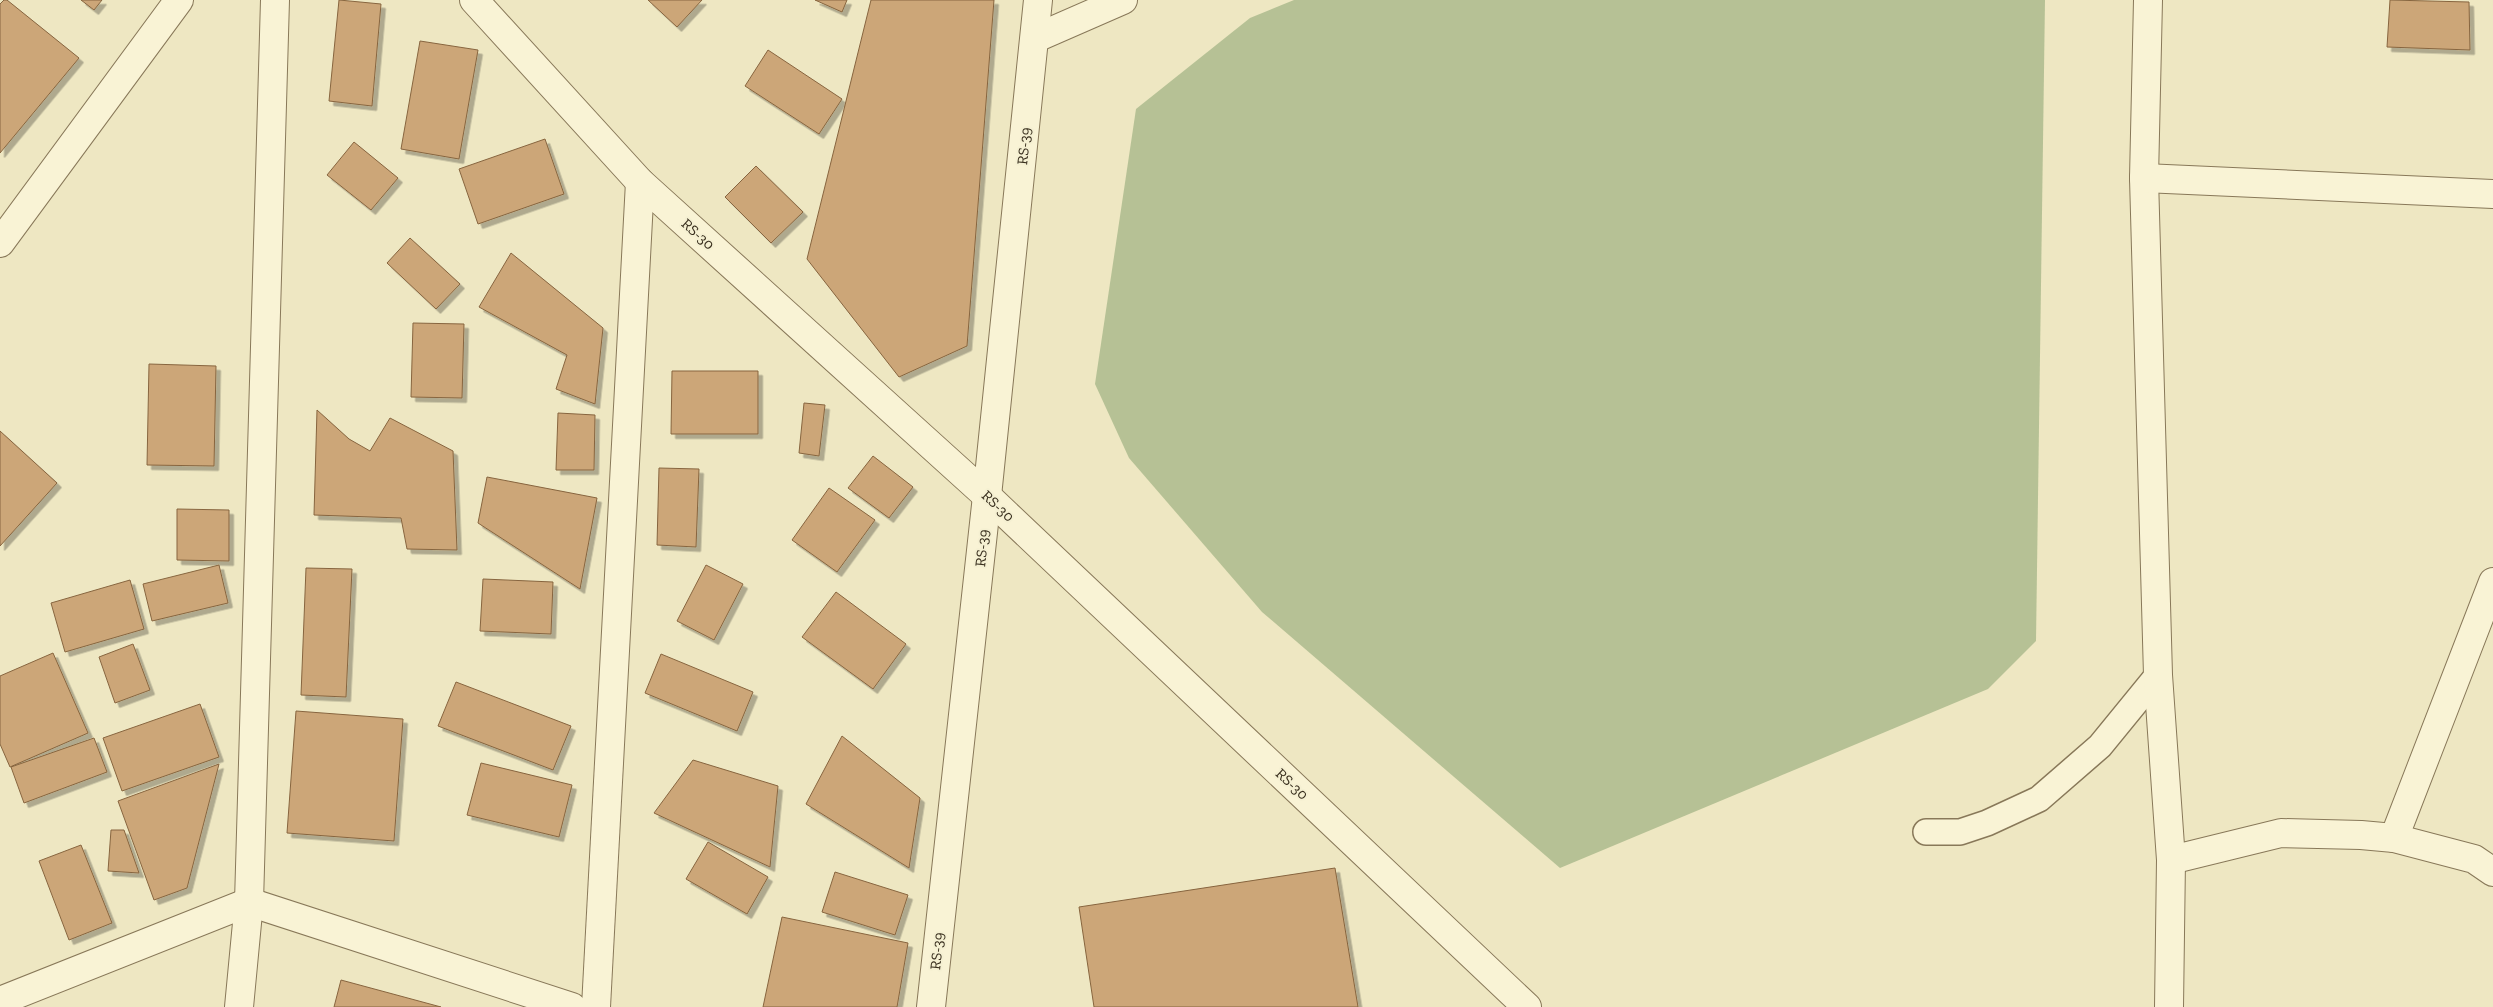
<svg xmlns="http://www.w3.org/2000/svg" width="2493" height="1007" viewBox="0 0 2493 1007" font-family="'Zilla Slab',serif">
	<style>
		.cemetery { fill: #b6c195 }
		.building { fill: #cca678; stroke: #87653f; filter: url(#shadow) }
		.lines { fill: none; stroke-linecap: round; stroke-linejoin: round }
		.service-casing { stroke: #887859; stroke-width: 28 }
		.minor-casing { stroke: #887859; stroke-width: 30 }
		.tertiary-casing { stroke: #887859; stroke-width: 30 }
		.service { stroke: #f9f3d5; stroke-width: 25 }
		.minor { stroke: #f9f3d5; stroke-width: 28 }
		.tertiary { stroke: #f9f3d5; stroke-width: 28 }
		.labels { text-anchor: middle; stroke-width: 4; stroke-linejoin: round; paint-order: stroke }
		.street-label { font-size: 15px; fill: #382e1d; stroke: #f5f0d2 }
	</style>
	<defs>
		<filter id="shadow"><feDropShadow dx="4.5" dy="4.5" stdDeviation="0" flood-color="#0004"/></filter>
	</defs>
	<rect width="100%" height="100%" fill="#eee7c2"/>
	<path class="cemetery" d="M1294,0H2045L2036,641L1988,689L1560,868L1262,612L1129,458L1095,384L1136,109L1250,18Z"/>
	<g class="building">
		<path d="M4,0H7L79,58L0,153V4Z"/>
		<path d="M81,0H102L94,10Z"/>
		<path d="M339,0L381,4L372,106L329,101Z"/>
		<path d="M648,0H702L677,27Z"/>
		<path d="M815,0H847L842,12Z"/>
		<path d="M871,0H994L967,346L899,377L807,259Z"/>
		<path d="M2390,0L2469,2L2470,50L2387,47Z"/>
		<path d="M420,41L478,50L459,159L401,149Z"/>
		<path d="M768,50L842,99L819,134L745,86Z"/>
		<path d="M545,139L564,194L478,224L459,169Z"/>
		<path d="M354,142L398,178L371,210L327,175Z"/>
		<path d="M756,166L803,212L771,243L725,197Z"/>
		<path d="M410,238L460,284L436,309L387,263Z"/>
		<path d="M511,253L603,328L595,404L556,389L567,355L479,307Z"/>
		<path d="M413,323L464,324L462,398L411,397Z"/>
		<path d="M149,364L216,366L214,466L147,465Z"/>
		<path d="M672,371H758V434H671Z"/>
		<path d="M804,403L825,405L819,456L799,453Z"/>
		<path d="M317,410L349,439L370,451L390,418L453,451L457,550L407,549L401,518L314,515Z"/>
		<path d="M558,413L595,415L594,470H556Z"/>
		<path d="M0,431L57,483L0,546Z"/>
		<path d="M873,456L913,487L889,518L848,488Z"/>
		<path d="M659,468L699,469L696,547L657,545Z"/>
		<path d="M487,477L597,498L580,589L478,523Z"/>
		<path d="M829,488L875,520L837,572L792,540Z"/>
		<path d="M177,509L229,510V561L177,560Z"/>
		<path d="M219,565L228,603L152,621L143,584Z"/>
		<path d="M706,565L743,584L714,640L677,621Z"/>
		<path d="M306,568L352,569L346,697L301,695Z"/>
		<path d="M483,579L553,582L551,634L480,631Z"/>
		<path d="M130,580L144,629L65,652L51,603Z"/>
		<path d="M836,592L906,644L873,689L802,637Z"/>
		<path d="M133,644L150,690L115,703L99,657Z"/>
		<path d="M53,653L88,733L10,767L0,744V676Z"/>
		<path d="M661,654L753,692L737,731L645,693Z"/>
		<path d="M456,682L571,726L553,770L438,726Z"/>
		<path d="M200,704L219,757L122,791L103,738Z"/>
		<path d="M296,711L403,719L394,841L287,833Z"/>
		<path d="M842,736L920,798L909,868L806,804Z"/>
		<path d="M94,738L107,772L24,803L11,767Z"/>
		<path d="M693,760L778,786L770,867L654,813Z"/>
		<path d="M481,763L572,785L559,837L467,815Z"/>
		<path d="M219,764L187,888L154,900L118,801Z"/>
		<path d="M111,830H124L139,873L108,871Z"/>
		<path d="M708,842L768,877L747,914L686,879Z"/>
		<path d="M81,845L112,923L69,940L39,861Z"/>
		<path d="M1335,868L1358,1007H1094L1079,907Z"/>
		<path d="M835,872L908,895L895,935L822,912Z"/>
		<path d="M782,917L908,943L897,1007H763Z"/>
		<path d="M341,980L441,1007H334Z"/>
	</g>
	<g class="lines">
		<g class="service-casing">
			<path id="service" d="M1926,832H1960L1987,823L2039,799L2100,746L2158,675"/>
		</g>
		<g class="minor-casing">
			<g id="minor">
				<path d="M2148,0L2144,178L2158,675L2171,860L2169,1007"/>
				<path d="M1036,38L1123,0"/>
				<path d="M2144,178L2493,194"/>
				<path d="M2394,838L2493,582"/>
				<path d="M2171,860L2281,833L2361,835L2394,838L2474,859L2493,872"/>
				<path d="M0,1001L249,902L572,1007"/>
				<path d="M239,1007L249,902L275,0"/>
				<path d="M596,1007L640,182"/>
				<path d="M931,1007L987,496L1038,0"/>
			</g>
		</g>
		<g class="tertiary-casing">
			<g id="tertiary">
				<path d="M474,0L640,182L987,496L1527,1007"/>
				<path d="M0,243L179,0"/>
			</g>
		</g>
		<use href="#service" class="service"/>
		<use href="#minor" class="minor"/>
		<use href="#tertiary" class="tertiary"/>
	</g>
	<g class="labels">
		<g class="street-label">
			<text transform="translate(1024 146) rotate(-84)" y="5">RS-39</text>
			<text transform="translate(698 234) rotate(42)" y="5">RS-30</text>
			<text transform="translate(998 506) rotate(43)" y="5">RS-30</text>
			<text transform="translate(982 548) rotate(-84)" y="5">RS-39</text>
			<text transform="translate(1292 784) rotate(43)" y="5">RS-30</text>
			<text transform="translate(937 951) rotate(-84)" y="5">RS-39</text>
		</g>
	</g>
</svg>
